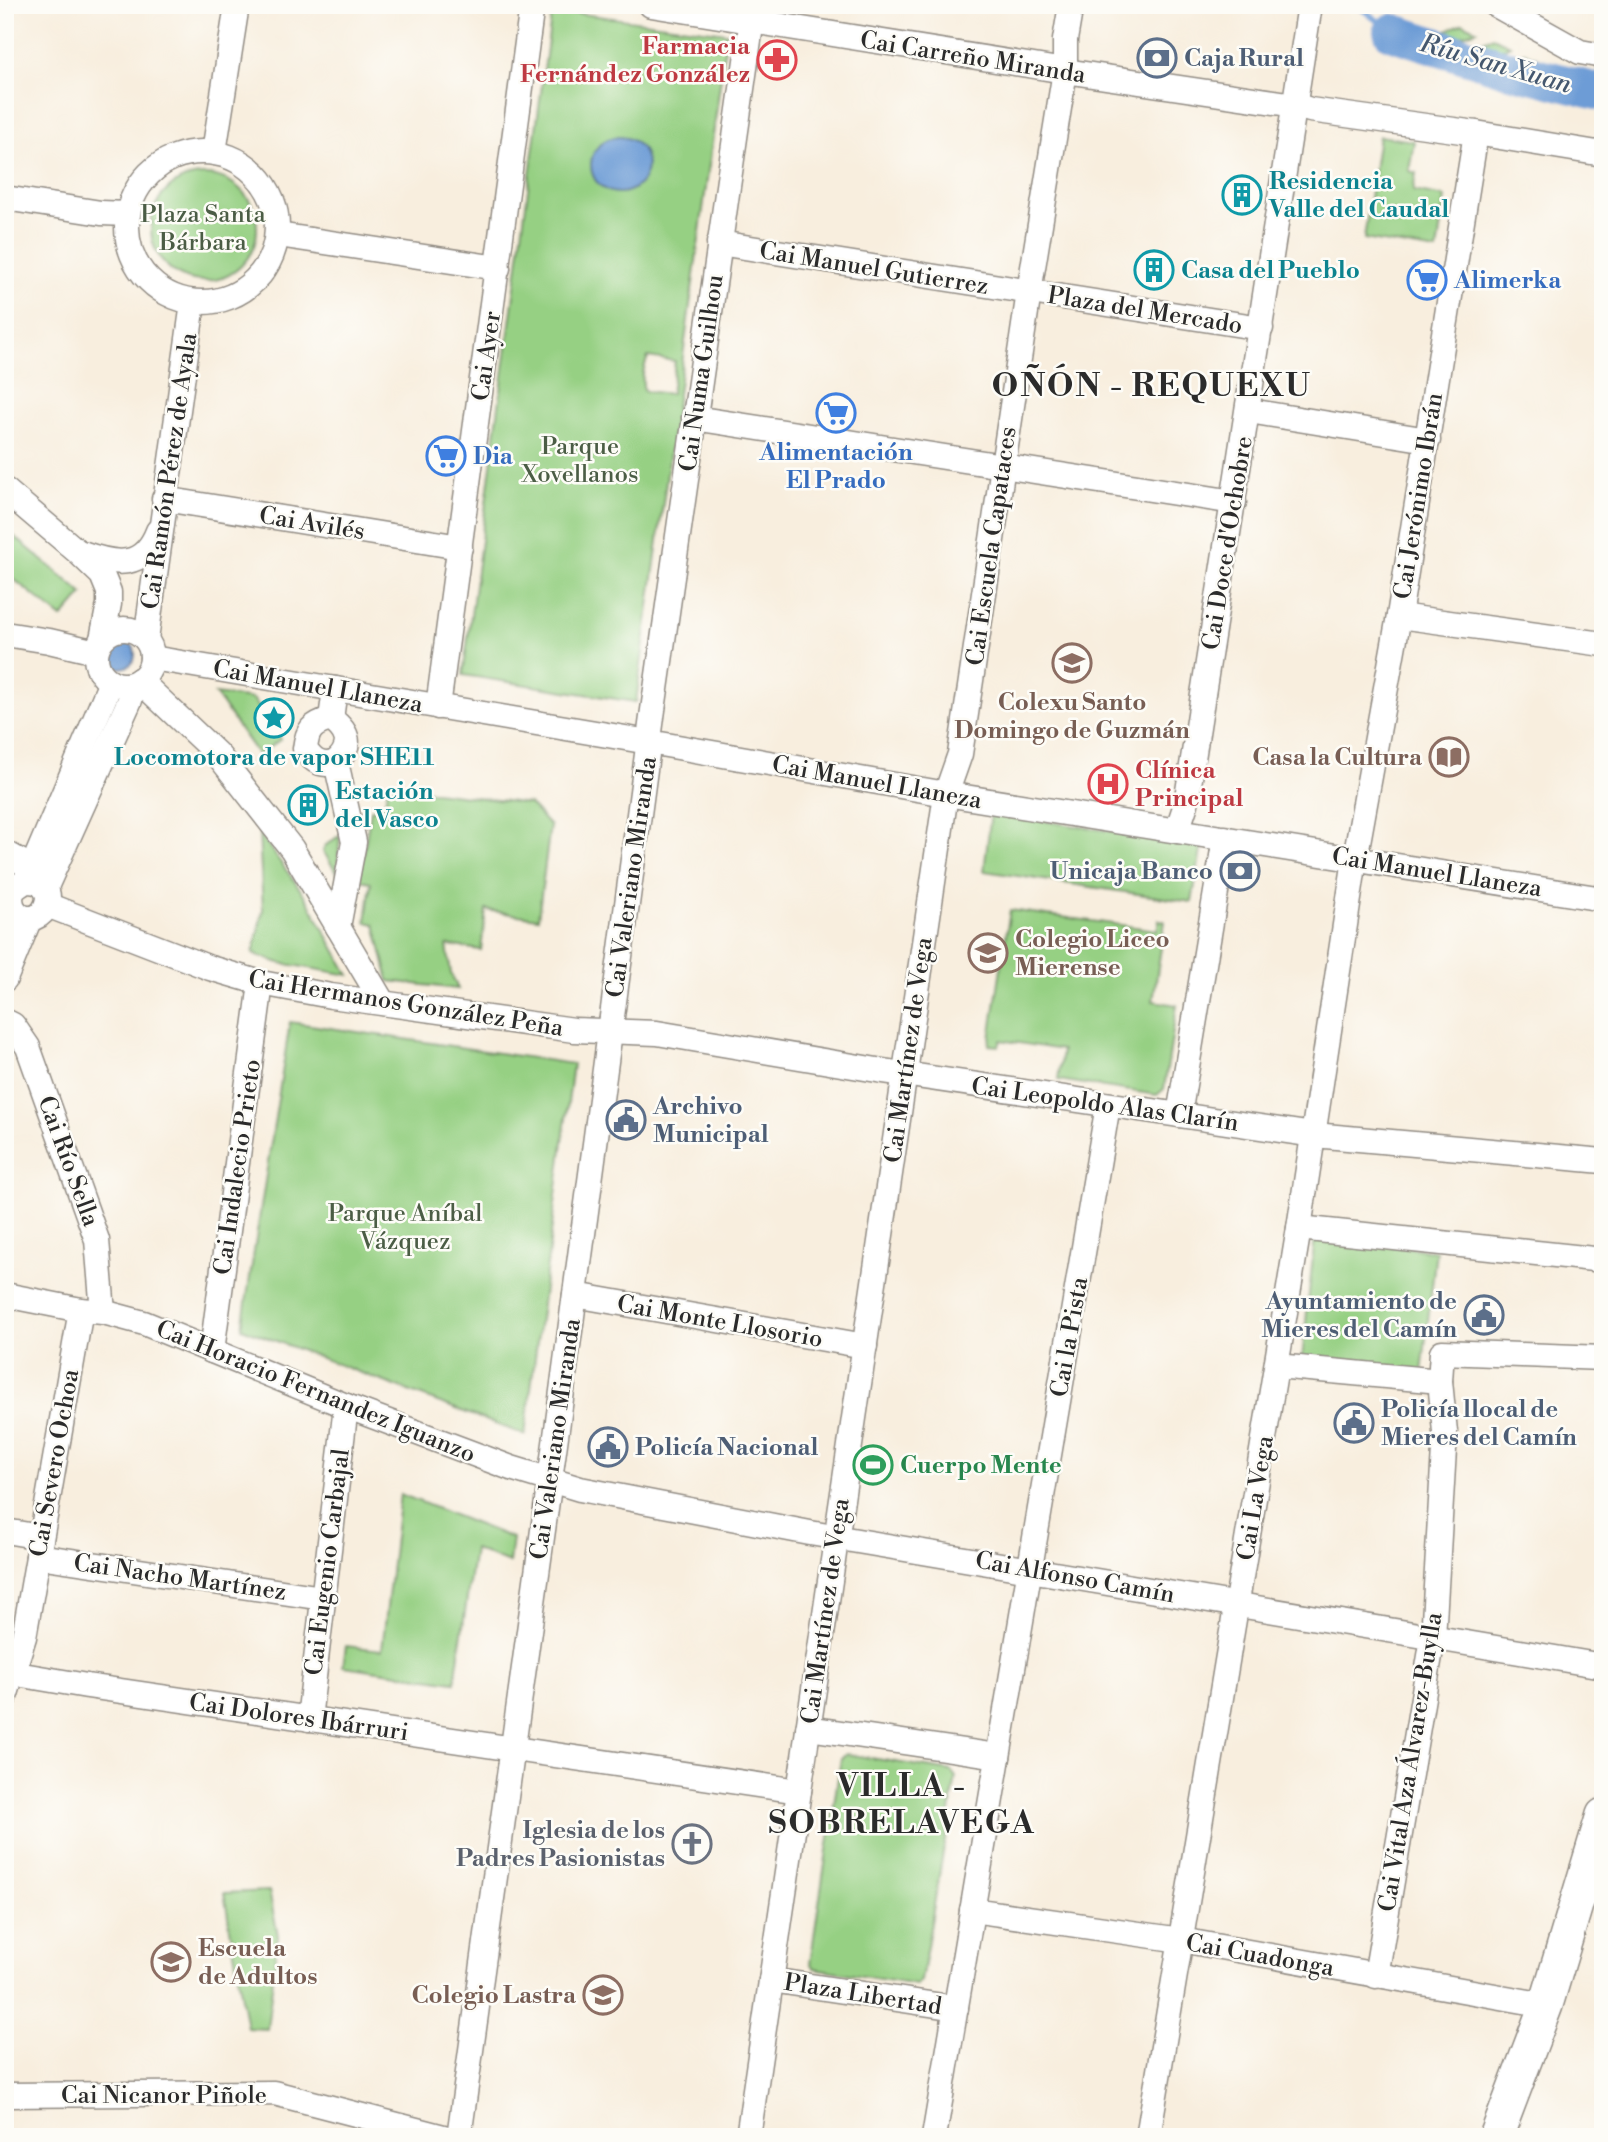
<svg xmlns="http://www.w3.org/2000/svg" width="1608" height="2142" viewBox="0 0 1608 2142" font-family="'Libre Bodoni',serif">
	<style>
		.green { fill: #96d083; stroke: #607e57; stroke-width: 2; fill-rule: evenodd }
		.water { fill: #6d9cd6; stroke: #4c6480; stroke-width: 2 }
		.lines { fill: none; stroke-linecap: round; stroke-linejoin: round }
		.stream { stroke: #6d9cd6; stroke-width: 6 }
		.river { stroke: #6d9cd6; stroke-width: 37 }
		.street-casing { stroke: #928c84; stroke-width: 27 }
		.secondary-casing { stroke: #928c84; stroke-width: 36 }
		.street { stroke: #fff; stroke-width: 24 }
		.secondary { stroke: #fff; stroke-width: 33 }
		.labels { text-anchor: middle; stroke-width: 5; stroke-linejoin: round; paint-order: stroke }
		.health-label { font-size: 24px; font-weight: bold; fill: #be3a42; stroke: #fdfcf7; text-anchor: end }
		.street-label { font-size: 24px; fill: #2b2b2b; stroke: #fdfcf7 }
		.service-label { font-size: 24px; font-weight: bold; fill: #4e5e75; stroke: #fdfcf7; text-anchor: start }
		.culture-label { font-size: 24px; font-weight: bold; fill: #0d838f; stroke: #fdfcf7; text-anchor: start }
		.park-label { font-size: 24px; fill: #4b5d45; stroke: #fdfcf7 }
		.shop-label { font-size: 24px; font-weight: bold; fill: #366cbe; stroke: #fdfcf7; text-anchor: start }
		.education-label { font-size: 24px; font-weight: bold; fill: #785e54; stroke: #fdfcf7; text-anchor: end }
		.leisure-label { font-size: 24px; font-weight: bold; fill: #27864d; stroke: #fdfcf7; text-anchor: start }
		.worship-label { font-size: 24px; font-weight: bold; fill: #5b616d; stroke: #fdfcf7; text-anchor: end }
		.water-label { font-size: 26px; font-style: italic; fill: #45586f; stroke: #fdfcf7 }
		.district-label { font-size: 32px; font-weight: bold; letter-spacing: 2px; fill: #2b2b2b; stroke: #fdfcf7 }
	</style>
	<rect width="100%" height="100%" fill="#fdfcf7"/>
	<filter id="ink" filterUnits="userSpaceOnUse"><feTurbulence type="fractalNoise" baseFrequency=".0143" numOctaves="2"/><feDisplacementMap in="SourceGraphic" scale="14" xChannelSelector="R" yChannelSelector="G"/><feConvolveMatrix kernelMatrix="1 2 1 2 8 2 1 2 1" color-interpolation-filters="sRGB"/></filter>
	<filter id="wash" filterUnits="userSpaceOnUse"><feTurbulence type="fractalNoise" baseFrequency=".00686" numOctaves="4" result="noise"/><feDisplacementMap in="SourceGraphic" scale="28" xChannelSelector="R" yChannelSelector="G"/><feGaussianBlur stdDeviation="1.57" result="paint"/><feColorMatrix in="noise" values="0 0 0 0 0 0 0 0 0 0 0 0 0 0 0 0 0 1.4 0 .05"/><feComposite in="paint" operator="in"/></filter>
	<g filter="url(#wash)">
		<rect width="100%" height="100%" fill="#f8eede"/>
		<g class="green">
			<path d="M552,10L727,33L636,702L463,675ZM648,357L675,361L671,394L644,391C641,378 643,369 648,357Z"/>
			<path d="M1463,23L1477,30L1455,38L1440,33Z"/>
			<path d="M1493,37L1510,45L1496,52L1473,45Z"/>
			<path d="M1524,52L1556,66L1526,63L1512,58Z"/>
			<path d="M1379,136L1414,141L1409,171L1416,173L1413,191L1445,197L1437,251L1364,239Z"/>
			<circle cx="204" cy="228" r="53"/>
			<path d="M9,532L83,594L62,618L5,572V537Z"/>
			<path d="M215,694L253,699L281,739L258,755Z"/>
			<path d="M389,783L420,790L529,804L550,826L538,918L486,910L481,950L447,945L451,974L458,989L389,981L375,924L366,922L371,882L359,880L371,809L383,810Z"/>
			<path d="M991,813L1202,845L1192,902L984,871Z"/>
			<path d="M259,833L305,896L349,975L280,963L253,954L263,910Z"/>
			<path d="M340,835L337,873L323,851L325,846Z"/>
			<path d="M1010,910L1157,930L1159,920L1165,921L1153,1001L1177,1005L1164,1089L1157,1095L1058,1080L1062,1050L1001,1040L999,1046L989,1045Z"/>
			<path d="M290,1022L573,1064L525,1435L242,1328Z"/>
			<path d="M1315,1237L1436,1251L1422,1373L1302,1359Z"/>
			<path d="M400,1494L512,1538L509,1563L474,1549L455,1682L343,1666L346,1646L382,1650Z"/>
			<path d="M846,1754L951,1771L956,1777L921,1981L916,1985L814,1968L810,1963L841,1758Z"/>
			<path d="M269,1891L278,1936L267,2029L247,2028L224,1893Z"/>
		</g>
		<g class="water">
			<circle cx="619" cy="165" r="28"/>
			<circle cx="121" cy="654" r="14"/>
		</g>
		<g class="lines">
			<path class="stream" d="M1357,5L1392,32"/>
			<path class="river" d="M1392,32L1505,68L1603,93"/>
		</g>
	</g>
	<g filter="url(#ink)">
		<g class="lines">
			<g class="street-casing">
				<g id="street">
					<path d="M651,5L1065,71L1295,105L1310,110L1476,133L1603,154"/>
					<path d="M1496,5L1580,52L1603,56"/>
					<circle cx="202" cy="227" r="75"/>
					<path d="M214,152L237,5"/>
					<path d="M5,198L101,213L127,214"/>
					<path d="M278,235L498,268"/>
					<path d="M719,243L1261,328"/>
					<path d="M1249,411L1428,440"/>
					<path d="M694,418L1234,502"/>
					<path d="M5,490L78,552L102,575L109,592V604L102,639"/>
					<path d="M164,499L460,547"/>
					<path d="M82,553C116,565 143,570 158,531"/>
					<path d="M1399,616L1603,644"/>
					<circle cx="124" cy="657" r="28"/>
					<path d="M5,634L49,641L96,652"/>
					<path d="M146,639L193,303"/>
					<path d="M152,658L649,742L946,794L1603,899"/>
					<path d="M139,680L218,755L292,849L383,1003"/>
					<path d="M335,689L331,719C349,732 353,746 336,762L354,842L338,927"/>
					<path d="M438,707L532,5"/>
					<path d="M331,719C312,724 307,730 305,749C313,762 322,767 336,762"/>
					<path d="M1177,831L1186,804L1310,5"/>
					<path d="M5,855L11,856L32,868"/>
					<path d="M25,881C67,879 43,936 17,913C12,908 10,900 12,893C15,886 19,886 24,882C27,879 29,872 32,868L111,682"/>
					<path d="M45,889L130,700L135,683"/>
					<path d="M47,905L210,968L261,983L331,996L574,1030L657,1033L883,1071L1314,1135L1603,1161"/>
					<path d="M5,979L30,918"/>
					<path d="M5,1021L13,1025L28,1047L97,1240L103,1312"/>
					<path d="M1179,1115L1225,838"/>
					<path d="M1299,1228L1603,1260"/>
					<path d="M5,1295L81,1310L103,1312L144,1323L346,1406L511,1468L580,1489L810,1533L1603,1666"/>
					<path d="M575,1295L865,1346"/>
					<path d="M212,1351L261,983"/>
					<path d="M1277,1366L1440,1381L1442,1352L1603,1358"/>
					<path d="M5,1531L41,1537"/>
					<path d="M38,1556L323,1598"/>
					<path d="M5,1672L87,1686L799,1791"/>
					<path d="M5,1697L24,1637L81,1310"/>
					<path d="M309,1719L346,1406"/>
					<path d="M808,1728L998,1756"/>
					<path d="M972,1910L1181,1940L1546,2005"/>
					<path d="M1376,1976L1433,1638L1445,1432L1440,1381"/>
					<path d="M771,1980L956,2008"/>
					<path d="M5,2095L274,2093L444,2137"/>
					<path d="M459,2137L556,1436L652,717L754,5"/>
					<path d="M748,2137L946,794L960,754L1029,292L1065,71V40L1071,5"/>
					<path d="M934,2137L1108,1105"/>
					<path d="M1148,2137L1299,1228L1355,859L1399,616L1476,133"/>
				</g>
			</g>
			<g class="secondary-casing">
				<path id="secondary" d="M1496,2137L1546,2005L1603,1815"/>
			</g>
			<use href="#street" class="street"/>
			<use href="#secondary" class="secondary"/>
		</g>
	</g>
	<defs>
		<g id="bank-ring" transform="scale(2.0125)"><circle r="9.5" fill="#fdfcf7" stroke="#5c6f8a" stroke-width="1.5"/><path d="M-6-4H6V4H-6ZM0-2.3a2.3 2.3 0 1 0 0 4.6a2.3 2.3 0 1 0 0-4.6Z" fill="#5c6f8a"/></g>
		<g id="pharmacy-ring" transform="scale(2.0125)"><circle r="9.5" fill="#fdfcf7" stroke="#e0444e" stroke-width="1.5"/><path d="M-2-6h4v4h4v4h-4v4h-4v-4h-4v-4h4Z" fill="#e0444e"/></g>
		<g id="building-ring" transform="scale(2.0125)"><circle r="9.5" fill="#fdfcf7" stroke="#0f9aa8" stroke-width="1.5"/><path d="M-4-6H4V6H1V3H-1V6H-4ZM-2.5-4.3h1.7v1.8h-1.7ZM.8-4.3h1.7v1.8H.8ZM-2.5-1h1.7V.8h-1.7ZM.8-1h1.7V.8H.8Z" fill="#0f9aa8"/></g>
		<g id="supermarket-ring" transform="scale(2.0125)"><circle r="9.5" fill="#fdfcf7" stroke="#3f7fe0" stroke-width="1.5"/><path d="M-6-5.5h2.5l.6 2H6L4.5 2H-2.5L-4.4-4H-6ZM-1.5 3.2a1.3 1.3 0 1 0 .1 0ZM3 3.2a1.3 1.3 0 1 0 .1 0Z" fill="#3f7fe0"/></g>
		<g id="school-ring" transform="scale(2.0125)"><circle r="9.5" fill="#fdfcf7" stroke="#8d6e63" stroke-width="1.5"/><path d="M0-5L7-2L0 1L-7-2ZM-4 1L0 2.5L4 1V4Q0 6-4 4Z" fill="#8d6e63"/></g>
		<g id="sight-ring" transform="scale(2.0125)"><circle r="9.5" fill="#fdfcf7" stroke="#0f9aa8" stroke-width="1.5"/><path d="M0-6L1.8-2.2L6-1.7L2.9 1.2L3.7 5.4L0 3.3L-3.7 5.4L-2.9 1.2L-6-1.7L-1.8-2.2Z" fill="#0f9aa8"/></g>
		<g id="library-ring" transform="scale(2.0125)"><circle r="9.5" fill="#fdfcf7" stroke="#8d6e63" stroke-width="1.5"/><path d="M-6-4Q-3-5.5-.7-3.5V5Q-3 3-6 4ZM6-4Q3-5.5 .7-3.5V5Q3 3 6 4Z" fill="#8d6e63"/></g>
		<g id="hospital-ring" transform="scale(2.0125)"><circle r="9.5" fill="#fdfcf7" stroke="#e0444e" stroke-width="1.5"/><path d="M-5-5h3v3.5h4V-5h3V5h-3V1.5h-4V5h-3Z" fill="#e0444e"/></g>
		<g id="civic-ring" transform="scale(2.0125)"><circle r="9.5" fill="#fdfcf7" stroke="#5c6f8a" stroke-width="1.5"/><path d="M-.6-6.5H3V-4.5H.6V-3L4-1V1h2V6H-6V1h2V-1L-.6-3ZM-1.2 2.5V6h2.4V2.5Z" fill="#5c6f8a"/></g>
		<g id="stadium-ring" transform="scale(2.0125)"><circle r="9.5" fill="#fdfcf7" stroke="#2e9e5b" stroke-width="1.5"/><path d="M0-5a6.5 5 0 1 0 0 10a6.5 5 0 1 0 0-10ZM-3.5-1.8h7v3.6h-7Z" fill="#2e9e5b"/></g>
		<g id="church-ring" transform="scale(2.0125)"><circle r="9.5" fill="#fdfcf7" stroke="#6b7280" stroke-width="1.5"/><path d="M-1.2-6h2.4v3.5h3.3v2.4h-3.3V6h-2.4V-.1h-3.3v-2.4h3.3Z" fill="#6b7280"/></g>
	</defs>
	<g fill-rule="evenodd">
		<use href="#bank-ring" x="1157" y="58"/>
		<use href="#pharmacy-ring" x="777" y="60"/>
		<use href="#building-ring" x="1242" y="195"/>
		<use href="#building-ring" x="1154" y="270"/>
		<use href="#supermarket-ring" x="1427" y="280"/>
		<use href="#supermarket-ring" x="836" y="413"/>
		<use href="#supermarket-ring" x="446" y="456"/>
		<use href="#school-ring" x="1072" y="663"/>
		<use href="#sight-ring" x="274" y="718"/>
		<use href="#library-ring" x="1449" y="757"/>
		<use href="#hospital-ring" x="1108" y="784"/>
		<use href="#building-ring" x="308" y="805"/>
		<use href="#bank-ring" x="1240" y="871"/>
		<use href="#school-ring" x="988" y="953"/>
		<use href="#civic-ring" x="626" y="1120"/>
		<use href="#civic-ring" x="1484" y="1315"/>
		<use href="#civic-ring" x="1354" y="1423"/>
		<use href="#civic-ring" x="608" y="1447"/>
		<use href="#stadium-ring" x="873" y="1465"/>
		<use href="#church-ring" x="692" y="1844"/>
		<use href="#school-ring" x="171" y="1962"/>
		<use href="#school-ring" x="603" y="1995"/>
	</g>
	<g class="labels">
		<g class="health-label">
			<text x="750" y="54">Farmacia<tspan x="750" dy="28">Fernández González</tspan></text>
			<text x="1135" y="778" text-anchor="start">Clínica<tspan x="1135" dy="28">Principal</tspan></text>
		</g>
		<g class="street-label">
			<text transform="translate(973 57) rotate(9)" y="8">Cai Carreño Miranda</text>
			<text transform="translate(874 268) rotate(9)" y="8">Cai Manuel Gutierrez</text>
			<text transform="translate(1145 310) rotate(9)" y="8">Plaza del Mercado</text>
			<text transform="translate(486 356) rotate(-82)" y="8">Cai Ayer</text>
			<text transform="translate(701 373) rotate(-82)" y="8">Cai Numa Guilhou</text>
			<text transform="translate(169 471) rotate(-82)" y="8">Cai Ramón Pérez de Ayala</text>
			<text transform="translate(1418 496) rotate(-81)" y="8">Cai Jerónimo Ibrán</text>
			<text transform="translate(312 523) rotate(9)" y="8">Cai Avilés</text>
			<text transform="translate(1227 543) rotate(-81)" y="8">Cai Doce d'Ochobre</text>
			<text transform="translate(991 546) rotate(-82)" y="8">Cai Escuela Capataces</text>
			<text transform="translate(318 686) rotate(10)" y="8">Cai Manuel Llaneza</text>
			<text transform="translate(877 782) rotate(10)" y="8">Cai Manuel Llaneza</text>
			<text transform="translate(1437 872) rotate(9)" y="8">Cai Manuel Llaneza</text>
			<text transform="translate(631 877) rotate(-82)" y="8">Cai Valeriano Miranda</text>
			<text transform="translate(406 1003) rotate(9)" y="8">Cai Hermanos González Peña</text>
			<text transform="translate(908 1050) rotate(-82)" y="8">Cai Martínez de Vega</text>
			<text transform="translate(1105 1104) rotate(8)" y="8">Cai Leopoldo Alas Clarín</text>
			<text transform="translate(69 1161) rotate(70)" y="8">Cai Río Sella</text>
			<text transform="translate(237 1167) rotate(-82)" y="8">Cai Indalecio Prieto</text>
			<text transform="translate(720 1321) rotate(10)" y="8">Cai Monte Llosorio</text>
			<text transform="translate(1069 1337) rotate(-80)" y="8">Cai la Pista</text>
			<text transform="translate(316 1391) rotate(22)" y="8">Cai Horacio Fernandez Iguanzo</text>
			<text transform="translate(555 1439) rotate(-82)" y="8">Cai Valeriano Miranda</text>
			<text transform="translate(54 1463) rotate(-80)" y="8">Cai Severo Ochoa</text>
			<text transform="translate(1255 1498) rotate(-81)" y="8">Cai La Vega</text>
			<text transform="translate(327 1562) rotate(-83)" y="8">Cai Eugenio Carbajal</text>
			<text transform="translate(180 1577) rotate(8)" y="8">Cai Nacho Martínez</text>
			<text transform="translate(1075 1577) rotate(10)" y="8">Cai Alfonso Camín</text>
			<text transform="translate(825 1611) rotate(-82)" y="8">Cai Martínez de Vega</text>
			<text transform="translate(299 1717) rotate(8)" y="8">Cai Dolores Ibárruri</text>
			<text transform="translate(1410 1762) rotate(-81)" y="8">Cai Vital Aza Álvarez-Buylla</text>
			<text transform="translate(1260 1955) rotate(10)" y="8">Cai Cuadonga</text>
			<text transform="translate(863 1994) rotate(9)" y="8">Plaza Libertad</text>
			<text x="164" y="2103">Cai Nicanor Piñole</text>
		</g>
		<g class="service-label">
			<text x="1184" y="66">Caja Rural</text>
			<text x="1213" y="879" text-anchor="end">Unicaja Banco</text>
			<text x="653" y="1114">Archivo<tspan x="653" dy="28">Municipal</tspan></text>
			<text x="1457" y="1309" text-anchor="end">Ayuntamiento de<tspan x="1457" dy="28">Mieres del Camín</tspan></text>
			<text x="1381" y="1417">Policía llocal de<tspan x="1381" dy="28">Mieres del Camín</tspan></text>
			<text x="635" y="1455">Policía Nacional</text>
		</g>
		<g class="culture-label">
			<text x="1269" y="189">Residencia<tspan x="1269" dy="28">Valle del Caudal</tspan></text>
			<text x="1181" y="278">Casa del Pueblo</text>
			<text x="274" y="765" text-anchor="middle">Locomotora de vapor SHE11</text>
			<text x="335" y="799">Estación<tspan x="335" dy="28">del Vasco</tspan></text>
		</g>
		<g class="park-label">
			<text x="203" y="222">Plaza Santa<tspan x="203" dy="28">Bárbara</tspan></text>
			<text x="580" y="454">Parque<tspan x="580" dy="28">Xovellanos</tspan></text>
			<text x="405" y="1221">Parque Aníbal<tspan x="405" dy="28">Vázquez</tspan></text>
		</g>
		<g class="shop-label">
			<text x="1454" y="288">Alimerka</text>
			<text x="836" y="460" text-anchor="middle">Alimentación<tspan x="836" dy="28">El Prado</tspan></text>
			<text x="473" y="464">Dia</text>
		</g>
		<g class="education-label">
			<text x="1072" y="710" text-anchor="middle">Colexu Santo<tspan x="1072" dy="28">Domingo de Guzmán</tspan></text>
			<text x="1422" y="765">Casa la Cultura</text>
			<text x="1015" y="947" text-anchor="start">Colegio Liceo<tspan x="1015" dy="28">Mierense</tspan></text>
			<text x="198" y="1956" text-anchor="start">Escuela<tspan x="198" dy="28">de Adultos</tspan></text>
			<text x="576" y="2003">Colegio Lastra</text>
		</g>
		<g class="leisure-label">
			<text x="900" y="1473">Cuerpo Mente</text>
		</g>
		<g class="worship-label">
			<text x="665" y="1838">Iglesia de los<tspan x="665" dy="28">Padres Pasionistas</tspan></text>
		</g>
		<g class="water-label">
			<text transform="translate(1496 63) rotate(16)" y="9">Ríu San Xuan</text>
		</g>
		<g class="district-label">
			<text x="1152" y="396">OÑÓN - REQUEXU</text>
			<text x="902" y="1796">VILLA -<tspan x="902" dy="37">SOBRELAVEGA</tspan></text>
		</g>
	</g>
	<rect width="1608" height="2142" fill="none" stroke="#fdfcf7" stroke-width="28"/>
</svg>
